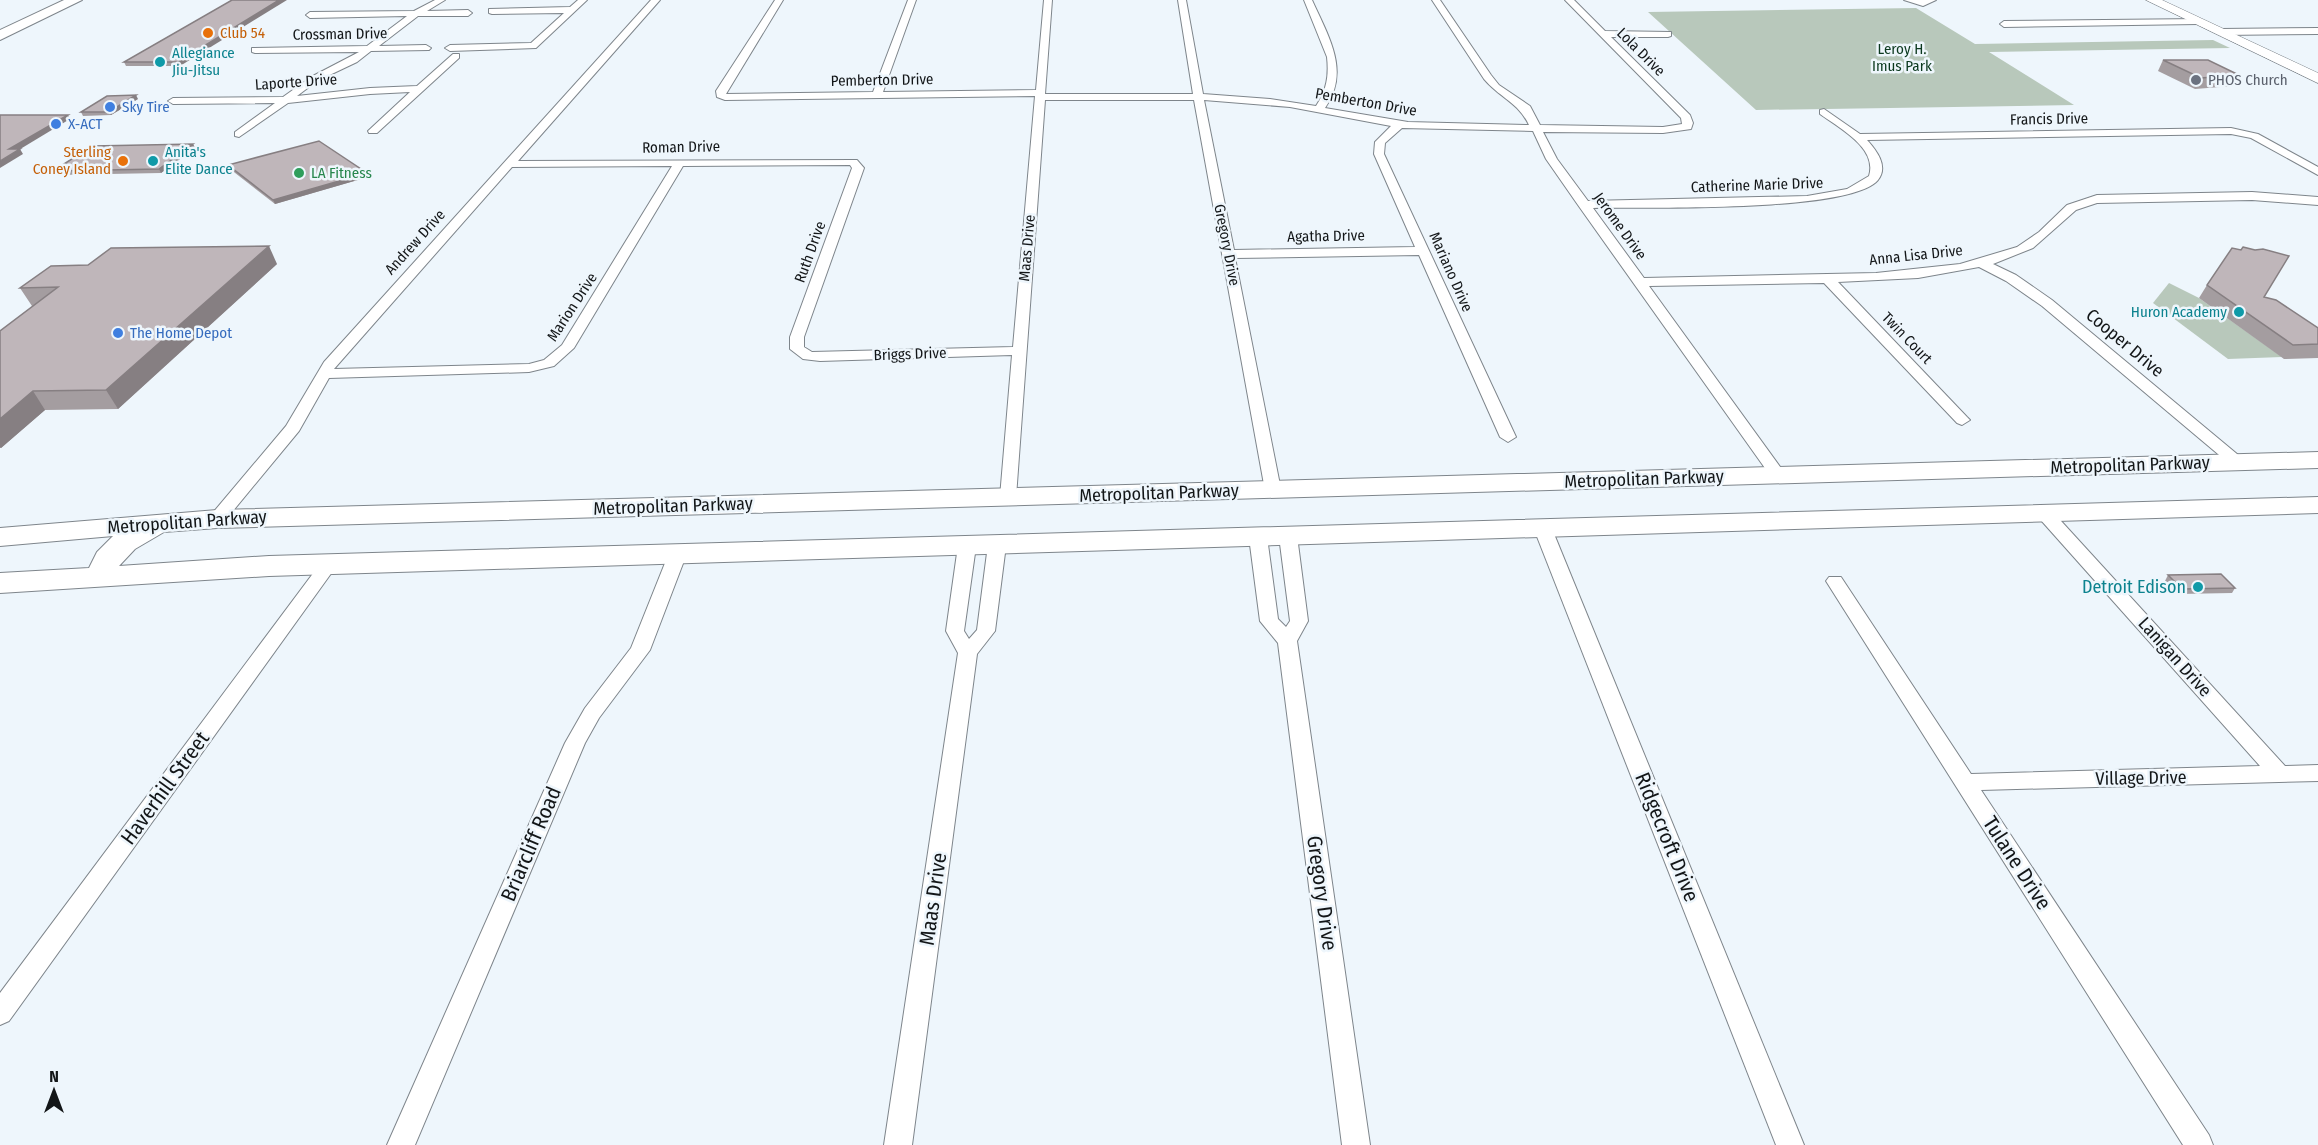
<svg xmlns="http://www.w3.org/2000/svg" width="2318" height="1145" viewBox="0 0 2318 1145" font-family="'Fira Sans Condensed',sans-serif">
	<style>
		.green { fill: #b8c8bb }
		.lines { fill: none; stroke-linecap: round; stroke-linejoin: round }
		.street-casing { stroke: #7e858b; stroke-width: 2 }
		.secondary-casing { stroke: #7e858b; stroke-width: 1 }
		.primary-casing { stroke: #7e858b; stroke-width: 2 }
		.street { fill: #fff; fill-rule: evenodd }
		.secondary { fill: #fff; fill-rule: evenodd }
		.primary { fill: #fff; fill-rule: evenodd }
		.wall { fill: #a49da0 }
		.shaded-wall { fill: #867f82 }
		.building { fill: #bfb6ba; stroke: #867f82; stroke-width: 1.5 }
		.food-dot { fill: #e8710a; stroke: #eef6fc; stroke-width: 2 }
		.culture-dot { fill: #0f9aa8; stroke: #eef6fc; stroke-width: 2 }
		.worship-dot { fill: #6b7280; stroke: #eef6fc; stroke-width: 2 }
		.shop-dot { fill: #3f7fe0; stroke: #eef6fc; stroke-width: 2 }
		.leisure-dot { fill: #2e9e5b; stroke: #eef6fc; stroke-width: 2 }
		.labels { text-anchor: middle; stroke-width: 5; stroke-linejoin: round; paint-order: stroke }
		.far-food-label { font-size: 15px; fill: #c56008; stroke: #eef6fc; text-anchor: start }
		.far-street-label { font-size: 15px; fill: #131618; stroke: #eef6fc }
		.far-park-label { font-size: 15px; fill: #0b391e; stroke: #eef6fc }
		.far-culture-label { font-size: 15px; fill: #0d838f; stroke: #eef6fc; text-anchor: start }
		.far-worship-label { font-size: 15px; fill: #5b616d; stroke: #eef6fc; text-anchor: start }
		.far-shop-label { font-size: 15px; fill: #366cbe; stroke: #eef6fc; text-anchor: start }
		.far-leisure-label { font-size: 15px; fill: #27864d; stroke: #eef6fc; text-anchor: start }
		.street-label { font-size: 18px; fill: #131618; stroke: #eef6fc }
		.culture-label { font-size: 18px; fill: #0d838f; stroke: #eef6fc; text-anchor: end }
		.near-street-label { font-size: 21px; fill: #131618; stroke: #eef6fc }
	</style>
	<rect width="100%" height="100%" fill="#eef6fc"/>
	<g class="green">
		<path d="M1916,8L1975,44L2213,40L2230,48L1989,52L2074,105L1756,110L1648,12Z"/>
		<path d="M2169,283L2199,298L2282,357L2228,359L2153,303Z"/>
	</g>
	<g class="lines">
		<g class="street-casing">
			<g id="street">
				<path d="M435,0H445L427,11L468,10L472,13L468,16H418L379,46L426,45L431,48L429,50L371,51L357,62L317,81L297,96L370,88L417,86L453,54H459V58L377,133H369L368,131L410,92L370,94L288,103L239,137L235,136V132L275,103L173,104L168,101L173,98L283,97L311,77L359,52L255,53L252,52V48L367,46L407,16L310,18L306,15L310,12L414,11Z"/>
				<path d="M578,0H587L536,48L450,51L445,48L450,45L531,43L564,13L492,14L489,13V9L570,7Z"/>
				<path d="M651,0H660L518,161L857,160L864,168L804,337V347L812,352L1013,347L1035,96L725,100L717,97L716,91L775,0H783L726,94L873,92L908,0H916L883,92L1036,90L1044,0H1052L1045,94H1193L1178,0H1186L1203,94L1270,99L1316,106C1327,90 1329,75 1327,57L1304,0H1312C1328,36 1351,71 1325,108L1408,122L1529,125C1518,102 1500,98 1484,79L1432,0H1440L1491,75L1499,85L1530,106L1540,125L1663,127L1682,124L1681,118L1565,0H1574L1605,31L1671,32V36L1668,37H1611L1690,115L1693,123L1691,129L1663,133L1543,132L1557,159L1588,201L1807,196L1847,189L1869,176C1878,148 1839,128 1820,114V110L1824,109L1860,134L2231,128L2258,134L2318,167V175L2251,138L2231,134L1867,140C1876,150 1889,166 1878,180C1850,213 1644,207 1593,208L1644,278L1876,273L1960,264L2017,247L2039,232L2067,205L2097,195L2252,192L2318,197V205L2252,200L2097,203L2076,210L2033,248L1993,264L2016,275L2052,300L2243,459L2245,462L2237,467L2231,465L2042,306L2006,281L1979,267L1918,278L1838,282L1967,417L1970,420L1962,425L1957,423L1824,283L1649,286L1786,475L1778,480L1772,478L1578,205L1546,159L1533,131L1402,128L1385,143L1384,154L1516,437L1508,442L1500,437L1419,255L1235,258L1281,490L1273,495L1265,490L1194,100H1045L1016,497L1014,501L1008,502L1000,497L1012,355L820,361L803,359L790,349V337L852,168L850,165L683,166L574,348L554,366L529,372L329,378L299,431L223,523H211L208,519L211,515L286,426L324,362ZM1204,100L1290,107L1391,126L1375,142L1374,154L1415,247L1234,250ZM672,166L562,345L544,360L529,364L334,369L512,167Z"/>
				<path d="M1904,0H1936L1923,6Z"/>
				<path d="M2201,19V23L2198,24L2004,27L2000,24L2004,21Z"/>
				<path d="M2318,28V34L2221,35L2217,32L2221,29Z"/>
				<path d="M2045,509L2051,510L2285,766L2318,765V781L1981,790L2209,1135L2213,1145H2183L1826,581L1829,577H1841L1971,774L2260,766L2039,518L2036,514L2039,510Z"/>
				<path d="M1543,524L1549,525L1552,529L1804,1145H1776L1534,529L1537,525Z"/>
				<path d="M1288,531L1294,532L1297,536L1308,621L1297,641L1370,1145H1342L1278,643L1260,621L1249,537L1252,533H1264L1267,537L1278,619L1286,627L1290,621L1279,536L1282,532Z"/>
				<path d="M967,540L973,542L976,546L964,631L969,639L977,630L988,545L991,541H1003L1006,545L995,631L977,654L912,1145H884L958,653L946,631L958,546L961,542Z"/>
				<path d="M678,547L684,549L687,553L650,650L599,718L585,743L415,1145H387L565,743L585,708L631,648L669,553L672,549Z"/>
				<path d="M329,558L335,560L338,564L335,568L9,1021L0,1025V993L323,560Z"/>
			</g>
		</g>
		<g class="secondary-casing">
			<path id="secondary" d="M2146,0H2162L2318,73V83Z"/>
		</g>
		<g class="primary-casing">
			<g id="primary">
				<path d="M64,0H82L0,40V30Z"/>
				<path d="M2318,452V468L217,528L164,532L135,549L119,566L269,556L2318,497V513L269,576L0,593V573L89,568L97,552L113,536L0,546V528L217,510Z"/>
			</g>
		</g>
		<use href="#street" class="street"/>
		<use href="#secondary" class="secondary"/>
		<use href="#primary" class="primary"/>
	</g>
	<g class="wall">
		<path d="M232,0L180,66H126L124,62Z"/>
		<path d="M2163,60L2239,75L2233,86L2195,89L2158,71Z"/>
		<path d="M138,99L111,115L83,116L81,112Z"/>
		<path d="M193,144L195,148L161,173L56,175L53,171Z"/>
		<path d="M228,165L367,173L368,177L275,204L230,169Z"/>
		<path d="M2241,250L2264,297L2318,328V358L2284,359L2199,298L2207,285Z"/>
		<path d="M277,264L118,409L45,410L1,448H0V331L33,306H32L20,288Z"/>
		<path d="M2168,575L2235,588L2232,593L2179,594L2165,581Z"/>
	</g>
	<g class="shaded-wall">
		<path d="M279,0H287L180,66L178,62Z"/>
		<path d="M136,95L138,99L111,115L109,112Z"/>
		<path d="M68,115L70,119L12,154L9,149Z"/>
		<path d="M193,144L195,148L161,173L159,169Z"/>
		<path d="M20,149L23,154L0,168V161Z"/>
		<path d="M367,173L368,177L275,204L273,200Z"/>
		<path d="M269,246L277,264L118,409L106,390Z"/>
		<path d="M33,391L45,410L1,448L0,447V419Z"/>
	</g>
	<g class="building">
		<path d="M232,0H279L178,62H124Z"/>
		<path d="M2163,60H2208L2239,75L2201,78Z"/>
		<path d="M136,95L109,112H81L107,96Z"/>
		<path d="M0,115H68L9,149H20L0,161Z"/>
		<path d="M319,141L367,173L273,200L228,165Z"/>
		<path d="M193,144L159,169L53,171L92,146Z"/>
		<path d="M269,246L106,390L33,391L0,419V331L58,287L20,288L51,266L88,265L111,248Z"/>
		<path d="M2243,247L2255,250L2263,249L2289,256L2264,297L2276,300L2318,328V344L2293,345L2207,285L2232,248L2241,250Z"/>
		<path d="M2221,574L2235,588L2182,589L2168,575Z"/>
	</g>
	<g class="food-dot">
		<circle cx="208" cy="33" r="6"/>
		<circle cx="123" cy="161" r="6"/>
	</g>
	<g class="culture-dot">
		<circle cx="160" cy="62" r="6"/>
		<circle cx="153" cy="161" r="6"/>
		<circle cx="2239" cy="312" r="6"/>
		<circle cx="2198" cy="587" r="6"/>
	</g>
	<circle class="worship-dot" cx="2196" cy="80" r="6"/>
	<g class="shop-dot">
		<circle cx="110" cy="107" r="6"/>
		<circle cx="56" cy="124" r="6"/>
		<circle cx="118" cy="333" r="6"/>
	</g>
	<circle class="leisure-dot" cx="299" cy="173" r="6"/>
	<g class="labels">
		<g class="far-food-label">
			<text x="220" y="38">Club 54</text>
			<text x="111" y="157" text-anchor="end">Sterling<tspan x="111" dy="17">Coney Island</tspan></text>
		</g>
		<g class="far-street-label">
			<text transform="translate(340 34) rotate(-1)" y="5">Crossman Drive</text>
			<text transform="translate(1641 52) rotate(45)" y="5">Lola Drive</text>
			<text transform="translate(882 80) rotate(-1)" y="5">Pemberton Drive</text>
			<text transform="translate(296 82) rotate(-4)" y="5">Laporte Drive</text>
			<text transform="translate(1366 102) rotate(10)" y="5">Pemberton Drive</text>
			<text transform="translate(2049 119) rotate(-1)" y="5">Francis Drive</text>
			<text transform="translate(681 147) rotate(-1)" y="5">Roman Drive</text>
			<text transform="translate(1757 185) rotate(-2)" y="5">Catherine Marie Drive</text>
			<text transform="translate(1620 226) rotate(54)" y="5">Jerome Drive</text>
			<text transform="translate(1326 236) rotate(-1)" y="5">Agatha Drive</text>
			<text transform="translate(415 242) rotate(-48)" y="5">Andrew Drive</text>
			<text transform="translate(1227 245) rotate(79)" y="5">Gregory Drive</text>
			<text transform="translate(1027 248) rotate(-85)" y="5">Maas Drive</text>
			<text transform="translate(810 252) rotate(-70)" y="5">Ruth Drive</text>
			<text transform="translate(1916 255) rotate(-6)" y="5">Anna Lisa Drive</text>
			<text transform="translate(1451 272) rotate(66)" y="5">Mariano Drive</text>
			<text transform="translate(572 307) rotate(-57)" y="5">Marion Drive</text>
			<text transform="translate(1907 338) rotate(46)" y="5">Twin Court</text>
			<text transform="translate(910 354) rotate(-2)" y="5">Briggs Drive</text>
		</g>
		<g class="far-park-label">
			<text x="1902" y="54">Leroy H.<tspan x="1902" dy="17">Imus Park</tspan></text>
		</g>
		<g class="far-culture-label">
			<text x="172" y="58">Allegiance<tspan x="172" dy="17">Jiu-Jitsu</tspan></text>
			<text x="165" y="157">Anita's<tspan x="165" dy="17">Elite Dance</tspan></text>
			<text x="2227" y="317" text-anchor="end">Huron Academy</text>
		</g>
		<g class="far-worship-label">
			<text x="2208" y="85">PHOS Church</text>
		</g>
		<g class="far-shop-label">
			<text x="122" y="112">Sky Tire</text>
			<text x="68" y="129">X-ACT</text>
			<text x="130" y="338">The Home Depot</text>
		</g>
		<g class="far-leisure-label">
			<text x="311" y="178">LA Fitness</text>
		</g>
		<g class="street-label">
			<text transform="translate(2125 343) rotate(40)" y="6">Cooper Drive</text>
			<text transform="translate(2130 465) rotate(-2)" y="6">Metropolitan Parkway</text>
			<text transform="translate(1644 479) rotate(-2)" y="6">Metropolitan Parkway</text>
			<text transform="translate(1159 493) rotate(-2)" y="6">Metropolitan Parkway</text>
			<text transform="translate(673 506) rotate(-2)" y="6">Metropolitan Parkway</text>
			<text transform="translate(187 522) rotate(-4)" y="6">Metropolitan Parkway</text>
			<text transform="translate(2175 657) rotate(48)" y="6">Lanigan Drive</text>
			<text transform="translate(2141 778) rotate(-1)" y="6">Village Drive</text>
		</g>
		<g class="culture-label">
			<text x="2186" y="593">Detroit Edison</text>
		</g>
		<g class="near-street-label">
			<text transform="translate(165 788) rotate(-54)" y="7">Haverhill Street</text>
			<text transform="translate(1667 837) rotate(68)" y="7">Ridgecroft Drive</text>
			<text transform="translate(531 844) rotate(-67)" y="7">Briarcliff Road</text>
			<text transform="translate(2017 863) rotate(57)" y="7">Tulane Drive</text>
			<text transform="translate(1322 893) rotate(82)" y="7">Gregory Drive</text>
			<text transform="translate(933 899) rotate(-82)" y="7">Maas Drive</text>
		</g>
	</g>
	<g transform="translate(54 1091)" stroke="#eef6fc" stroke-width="4.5" paint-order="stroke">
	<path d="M0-4.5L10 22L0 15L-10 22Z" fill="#131618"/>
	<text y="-9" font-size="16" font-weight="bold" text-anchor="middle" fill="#131618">N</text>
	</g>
</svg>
